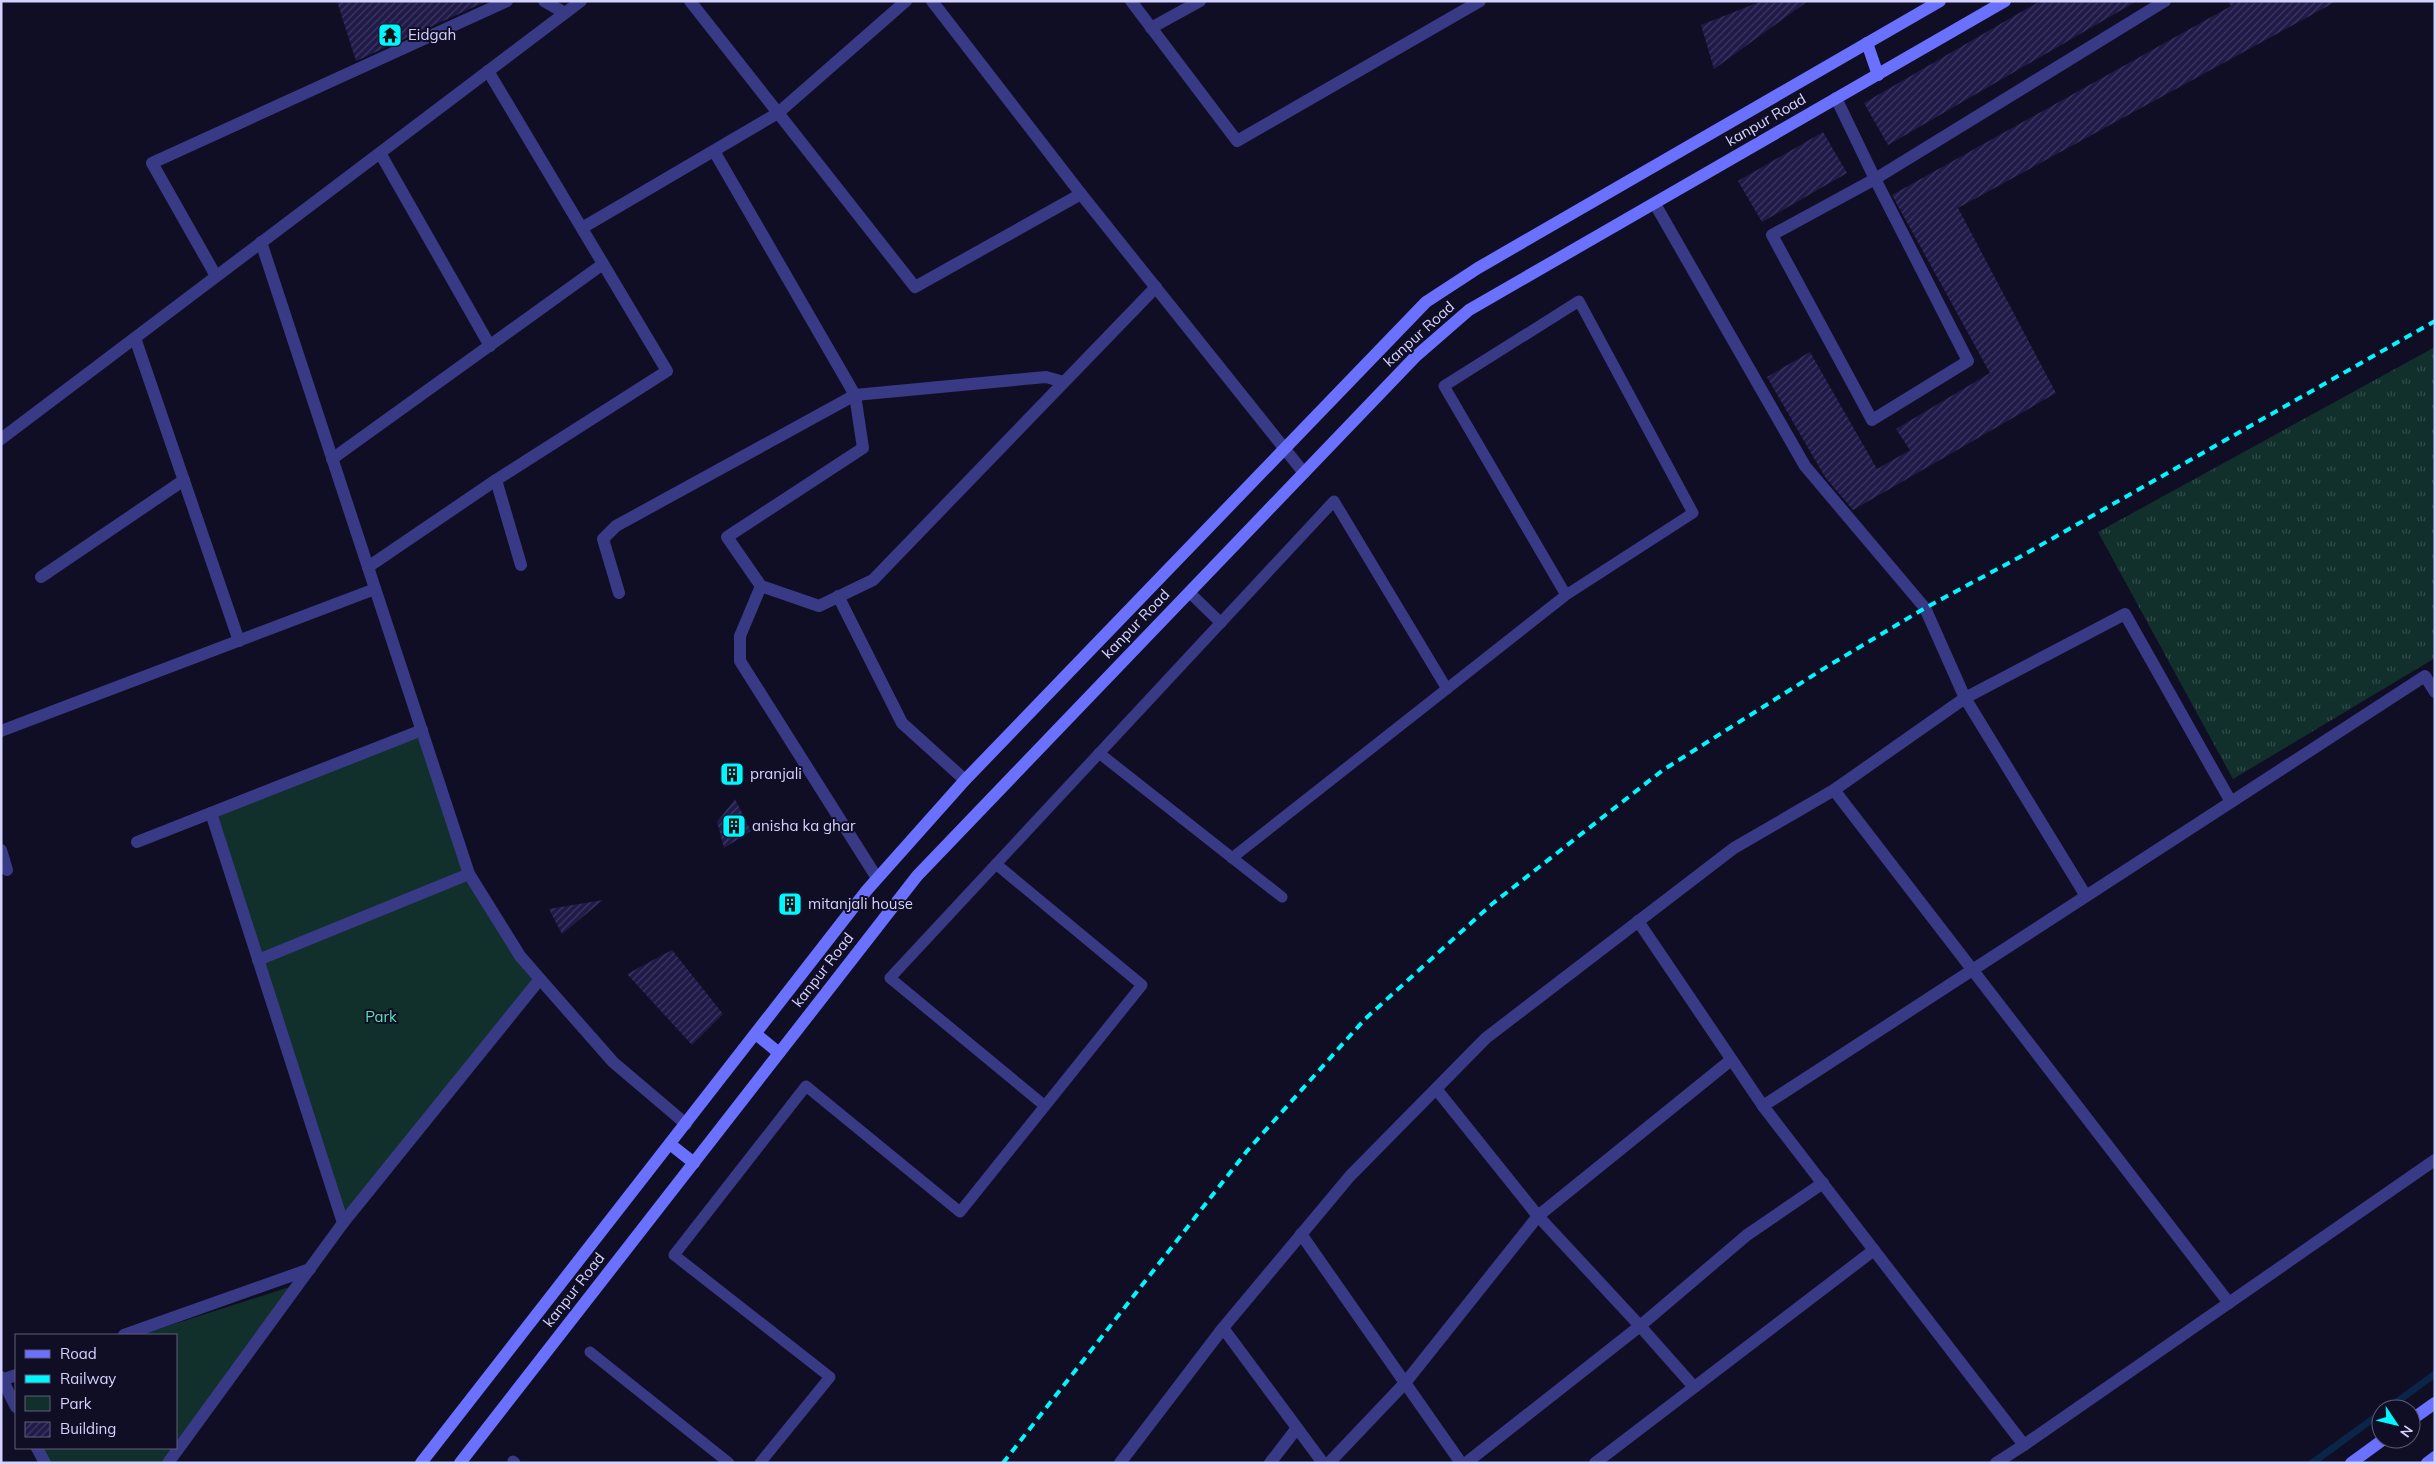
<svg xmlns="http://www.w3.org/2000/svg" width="2436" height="1464" viewBox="0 0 2436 1464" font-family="Mulish,sans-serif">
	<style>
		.grass { fill: url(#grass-tufts) }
		.park { fill: #11302c }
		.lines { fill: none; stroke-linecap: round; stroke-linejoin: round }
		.stream { stroke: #0a2548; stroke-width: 7 }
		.building { fill: url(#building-hatch) }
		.lane { stroke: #383a86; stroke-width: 11 }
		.street { stroke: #383a86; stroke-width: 12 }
		.secondary { stroke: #6a71ff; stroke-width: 12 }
		.rail { stroke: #00f7fe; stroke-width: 4; stroke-dasharray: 8 6; stroke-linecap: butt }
		.labels { text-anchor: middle; stroke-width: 4; stroke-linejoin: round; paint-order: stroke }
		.poi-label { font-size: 15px; fill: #d4d3ff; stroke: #100e25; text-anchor: start }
		.street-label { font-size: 15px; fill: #d4d3ff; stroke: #100e25 }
		.park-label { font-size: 15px; fill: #5be3b7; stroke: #100e25 }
	</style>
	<defs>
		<pattern id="grass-tufts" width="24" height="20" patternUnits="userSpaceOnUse" patternTransform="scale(1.25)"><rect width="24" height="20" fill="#11302c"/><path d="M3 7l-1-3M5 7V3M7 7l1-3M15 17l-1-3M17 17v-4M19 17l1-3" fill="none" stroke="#334d4c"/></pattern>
		<pattern id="building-hatch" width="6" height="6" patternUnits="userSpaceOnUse" patternTransform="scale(1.25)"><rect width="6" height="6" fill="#1f1a47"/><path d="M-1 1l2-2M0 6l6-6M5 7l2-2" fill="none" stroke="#3f3a63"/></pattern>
	</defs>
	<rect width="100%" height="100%" fill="#100e25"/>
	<path class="grass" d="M2435,347V658L2233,779L2098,532Z"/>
	<g class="park">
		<path d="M422,730L469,874L540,979L343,1223L211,813Z"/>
		<path d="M299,1284L168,1463H48L40,1448H176V1335H140Z"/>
	</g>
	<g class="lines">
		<g class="stream">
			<path d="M2387,1409L2435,1374"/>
			<path d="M2312,1463L2381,1413"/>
		</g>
	</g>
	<g class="building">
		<path d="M337,1H487L356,61Z"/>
		<path d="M1762,1H1808L1714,69L1701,25Z"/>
		<path d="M2040,1H2137L1888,145L1864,103Z"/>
		<path d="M2228,1H2337L1958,208L2056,393L1853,510L1825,477L1767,377L1810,352L1877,469L1910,450L1896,429L1990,373L1892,195L2231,6Z"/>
		<path d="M1823,132L1847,173L1762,222L1738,181Z"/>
		<path d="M735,799L751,831L724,848L717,822Z"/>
		<path d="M603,900L562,934L549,909Z"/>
		<path d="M672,950L723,1014L692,1045L627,974Z"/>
	</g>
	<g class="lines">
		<g class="lane">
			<path d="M1189,592L1221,623"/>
			<path d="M1099,753L1282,897"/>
			<path d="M1232,858L1566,595L1693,513L1579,301L1444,386L1566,595"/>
			<path d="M1045,1106L890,978L1334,501L1447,689"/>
			<path d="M590,1352L729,1463"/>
			<path d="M513,1461L515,1463"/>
			<path d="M760,1463L830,1377L674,1255L806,1086L960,1212L1142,985L996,864"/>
		</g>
		<g class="street">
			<path d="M544,1L565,13"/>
			<path d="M690,1L915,287L1081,194"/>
			<path d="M932,1L1081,194L1304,473"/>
			<path d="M1131,1L1237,141L1480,1"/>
			<path d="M1151,28L1200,1"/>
			<path d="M1836,98L1875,179L1968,361L1872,420L1772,235L1875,179L2165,1"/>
			<path d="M380,153L490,346"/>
			<path d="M1655,204L1805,466L1925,608L1965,698L2086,896"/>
			<path d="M582,228L778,113L906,1"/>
			<path d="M261,242L469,874L520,956L540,979L613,1062L686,1124"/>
			<path d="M216,276L152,163L507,1"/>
			<path d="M135,338L239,641"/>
			<path d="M1064,382L1046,377L855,395L863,448L727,537L761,586L819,606L873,580L1156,287"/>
			<path d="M1,439L581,1"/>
			<path d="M332,459L603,264"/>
			<path d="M496,480L521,565"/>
			<path d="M368,567L496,480L667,371L488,71"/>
			<path d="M41,577L184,480"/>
			<path d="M761,586L740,636V661L877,878"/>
			<path d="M619,593L603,539L616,526L855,395L714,151"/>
			<path d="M838,596L902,723L965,780"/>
			<path d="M1,731L375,589"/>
			<path d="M1834,790L2229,1303"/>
			<path d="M211,813L343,1223"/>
			<path d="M137,842L422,730"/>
			<path d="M1,850L7,870"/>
			<path d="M1638,921L1763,1106L2024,1445"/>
			<path d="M258,960L469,874"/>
			<path d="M1437,1090L1538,1216L1731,1060"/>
			<path d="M1763,1106L2425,676L2435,692"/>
			<path d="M1301,1234L1461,1463"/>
			<path d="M1223,1328L1323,1463"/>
			<path d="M124,1335L310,1269"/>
			<path d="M1,1377L16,1407"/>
			<path d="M2,1380L16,1375"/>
			<path d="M37,1448L45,1463"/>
			<path d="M168,1463L343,1223L540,979"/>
			<path d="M1120,1463L1223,1328L1350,1176L1486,1038L1734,848L1834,790L1965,698L2125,614L2231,802"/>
			<path d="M1270,1463L1297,1428"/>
			<path d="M1329,1463L1405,1383L1538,1216L1640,1326L1747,1235L1823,1183"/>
			<path d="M1466,1463L1640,1326L1694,1387"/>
			<path d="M1595,1463L1874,1250"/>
			<path d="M1996,1463L2024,1445L2435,1160"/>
		</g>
		<g class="secondary">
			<path d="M1867,43L1878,75"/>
			<path d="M756,1034L779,1053"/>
			<path d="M670,1144L694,1163"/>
			<path d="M2411,1420L2435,1403"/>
			<path d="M421,1463L867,890L965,780L1426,302L1478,268L1940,1"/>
			<path d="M460,1463L917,876L1415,357L1469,310L2005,1"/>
			<path d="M2351,1463L2384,1439"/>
			<path d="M2427,1463L2435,1457"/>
		</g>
		<path class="rail" d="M1003,1463L1247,1151L1365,1019L1492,904L1663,770L1828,666L1925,608L2018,558L2435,321"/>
	</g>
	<defs>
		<g id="temple-square" transform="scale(1.25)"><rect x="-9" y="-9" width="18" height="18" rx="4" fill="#00f7fe" stroke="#100e25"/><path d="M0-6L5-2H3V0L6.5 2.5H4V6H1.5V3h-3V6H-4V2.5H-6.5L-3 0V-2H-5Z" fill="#111"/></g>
		<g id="building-square" transform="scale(1.25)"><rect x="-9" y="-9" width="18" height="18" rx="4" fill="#00f7fe" stroke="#100e25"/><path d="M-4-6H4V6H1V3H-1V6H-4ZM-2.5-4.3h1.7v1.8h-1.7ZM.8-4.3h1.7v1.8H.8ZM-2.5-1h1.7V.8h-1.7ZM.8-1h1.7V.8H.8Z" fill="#111"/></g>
	</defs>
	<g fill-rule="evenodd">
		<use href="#temple-square" x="390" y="35"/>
		<use href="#building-square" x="732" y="774"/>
		<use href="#building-square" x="734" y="826"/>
		<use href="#building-square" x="790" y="904"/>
	</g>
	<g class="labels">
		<g class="poi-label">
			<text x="408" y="40">Eidgah</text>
			<text x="750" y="779">pranjali</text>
			<text x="752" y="831">anisha ka ghar</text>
			<text x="808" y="909">mitanjali house</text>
		</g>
		<g class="street-label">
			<text transform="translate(1766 120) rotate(-30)" y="5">kanpur Road</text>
			<text transform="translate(1419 334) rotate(-42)" y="5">kanpur Road</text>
			<text transform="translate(1136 624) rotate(-46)" y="5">kanpur Road</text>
			<text transform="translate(823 970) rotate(-52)" y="5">kanpur Road</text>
			<text transform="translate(574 1290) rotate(-52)" y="5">kanpur Road</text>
		</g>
		<g class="park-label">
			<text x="381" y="1022">Park</text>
		</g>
	</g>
	<rect width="2436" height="1464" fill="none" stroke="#d4d3ff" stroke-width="5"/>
	<rect x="15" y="1334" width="162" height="115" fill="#100e25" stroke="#5e5d7c"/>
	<rect x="25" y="1350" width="25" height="8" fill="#6a71ff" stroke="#5e5d7c"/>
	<text x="60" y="1359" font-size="15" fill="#d4d3ff">Road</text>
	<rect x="25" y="1375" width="25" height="8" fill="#00f7fe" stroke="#5e5d7c"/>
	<text x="60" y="1384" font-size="15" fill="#d4d3ff">Railway</text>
	<rect x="25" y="1396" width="25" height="15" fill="#11302c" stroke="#5e5d7c"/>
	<text x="60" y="1409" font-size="15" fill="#d4d3ff">Park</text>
	<rect x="25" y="1422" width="25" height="15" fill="url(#building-hatch)" stroke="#5e5d7c"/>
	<text x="60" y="1434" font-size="15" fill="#d4d3ff">Building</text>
	<g transform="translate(2396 1424) rotate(125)"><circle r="24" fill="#100e25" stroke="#5e5d7c"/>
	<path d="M0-4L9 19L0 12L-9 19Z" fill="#00f7fe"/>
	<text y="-8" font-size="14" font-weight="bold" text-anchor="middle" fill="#d4d3ff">N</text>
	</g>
</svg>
